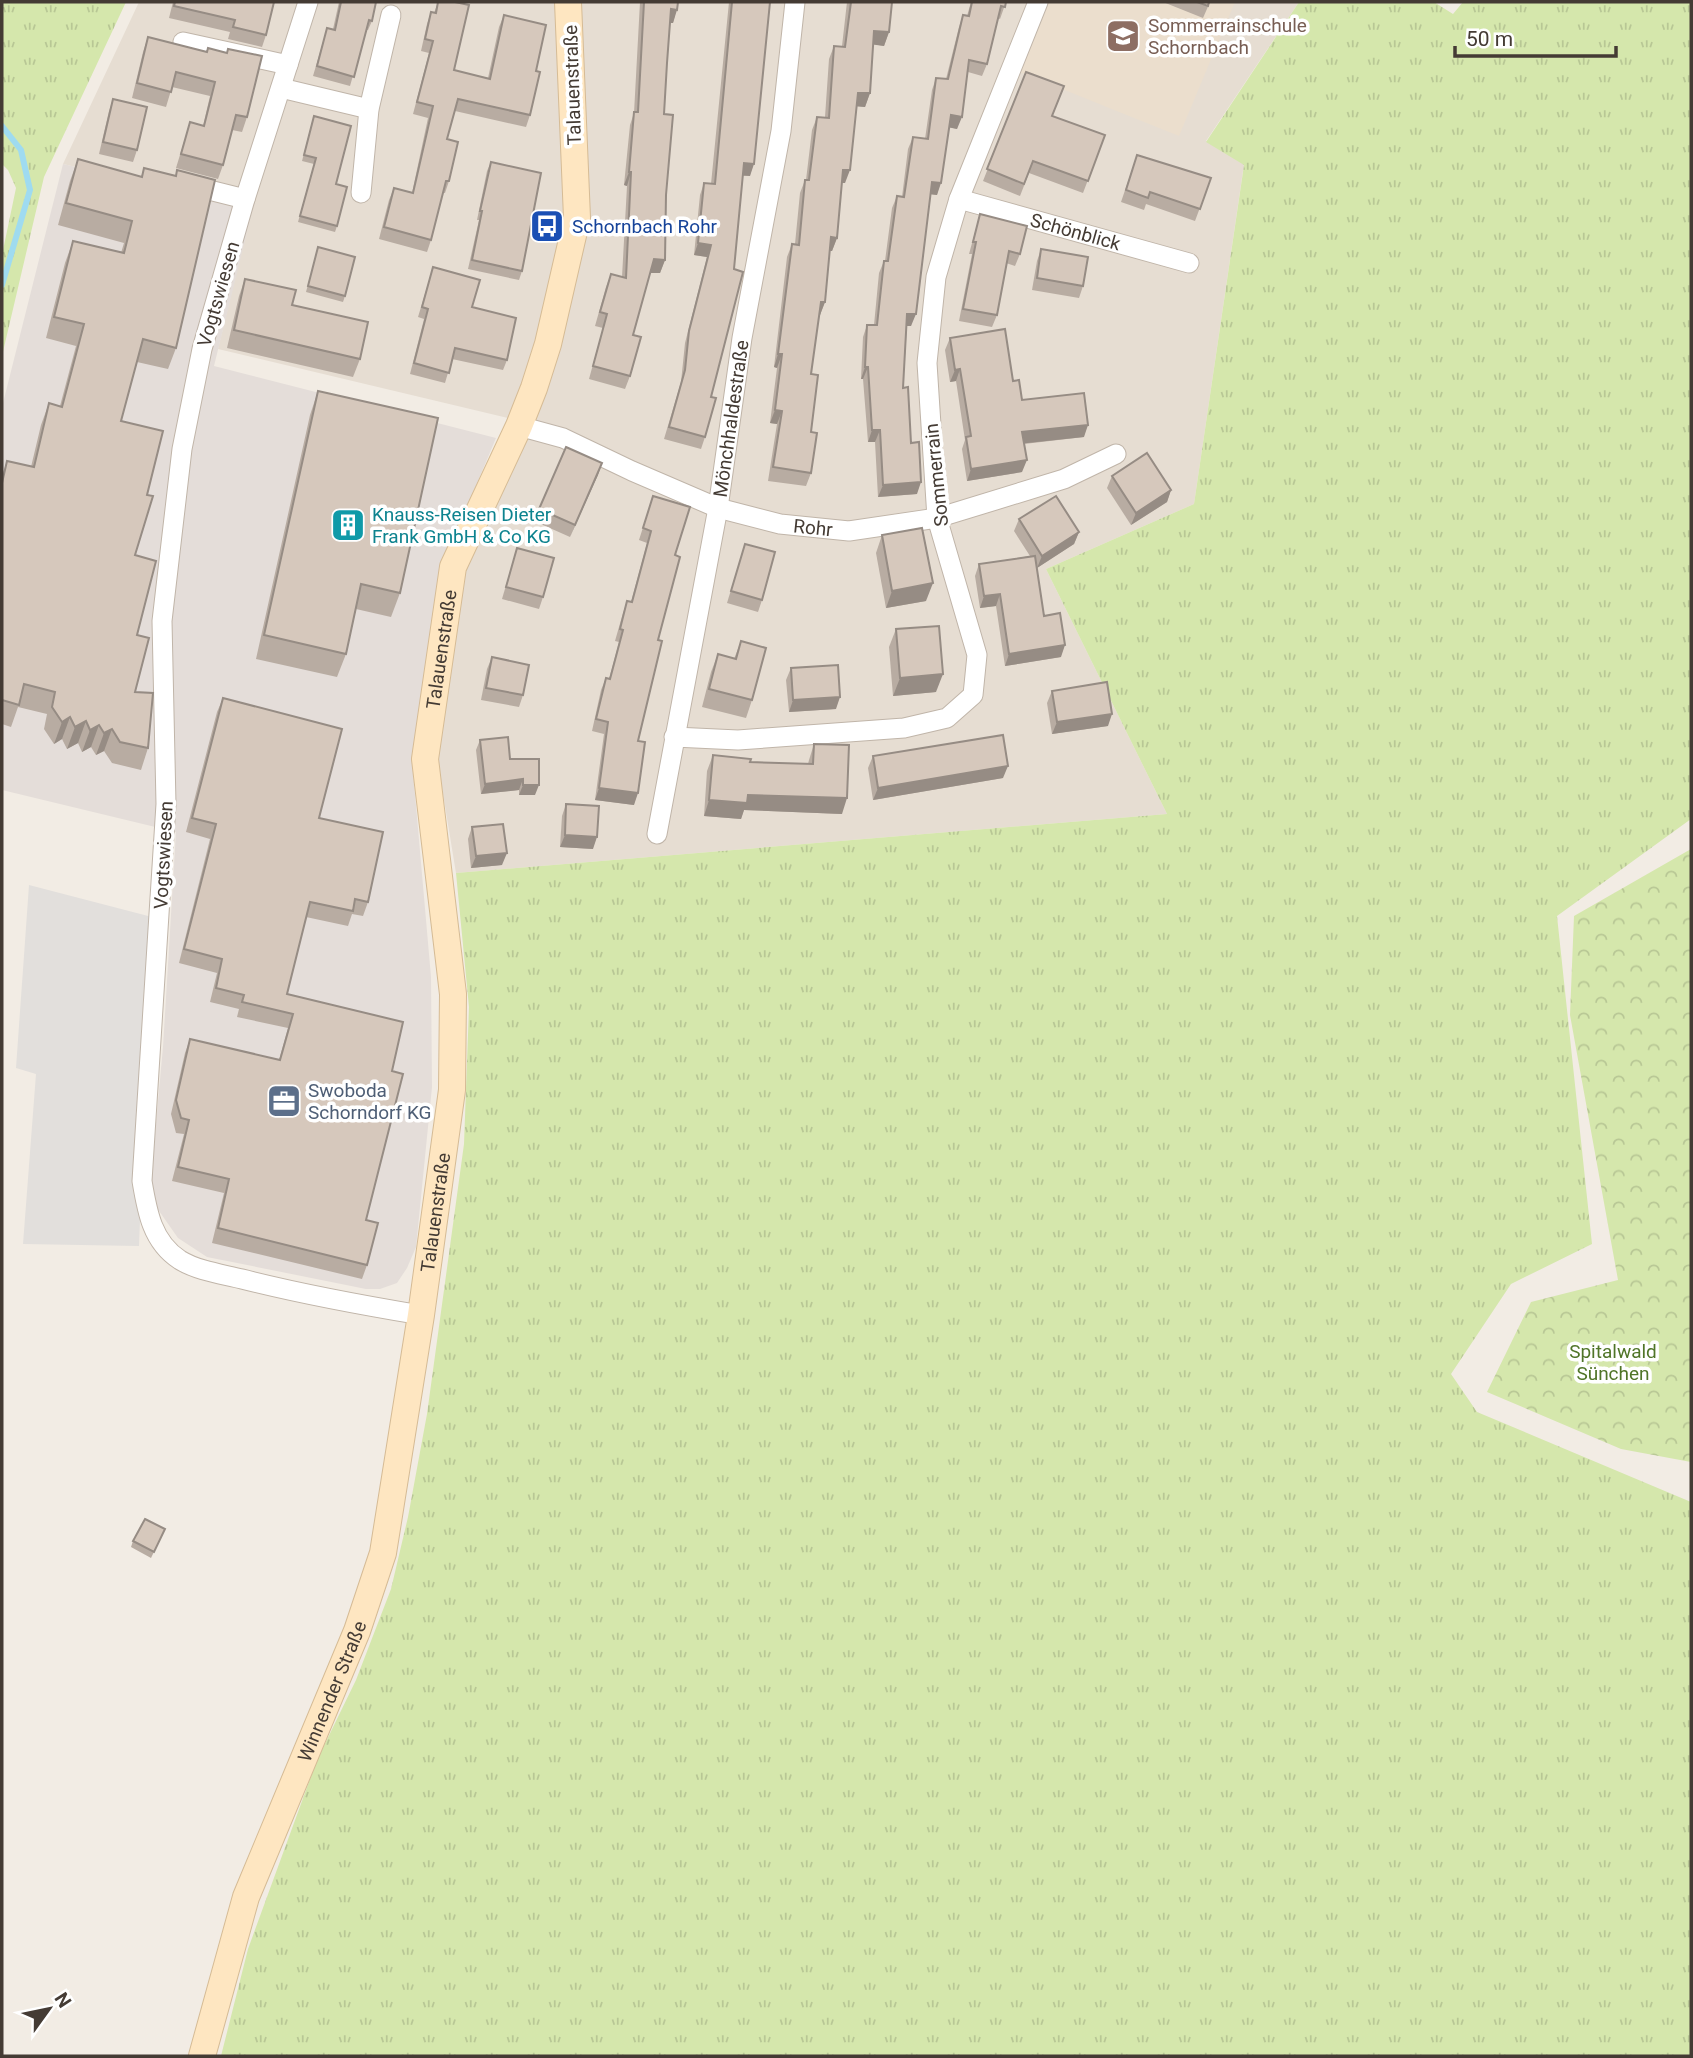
<svg xmlns="http://www.w3.org/2000/svg" width="1693" height="2058" viewBox="0 0 1693 2058" font-family="Roboto,sans-serif">
	<style>
		.residential { fill: #e6ddd2 }
		.industrial { fill: #e4ddd9 }
		.education { fill: #ebdecd }
		.grass { fill: url(#grass-tufts) }
		.forest { fill: url(#forest-crowns) }
		.parking { fill: #e2dfdc }
		.lines { fill: none; stroke-linecap: round; stroke-linejoin: round }
		.stream { stroke: #9fdbf0; stroke-width: 6 }
		.street-casing { stroke: #c0b5a9; stroke-width: 21 }
		.secondary-casing { stroke: #d5bb95; stroke-width: 28 }
		.street { stroke: #fff; stroke-width: 19 }
		.secondary { stroke: #fee6c1; stroke-width: 26 }
		.wall { fill: #b8aca2 }
		.shaded-wall { fill: #968c84 }
		.building { fill: #d6c8bc; stroke: #968c84; stroke-width: 2 }
		.labels { text-anchor: middle; stroke-width: 7; stroke-linejoin: round; paint-order: stroke }
		.education-label { font-size: 19px; fill: #785e54; stroke: #fff; text-anchor: start }
		.street-label { font-size: 19px; fill: #443b34; stroke: #fff }
		.transit-label { font-size: 19px; fill: #164399; stroke: #fff; text-anchor: start }
		.culture-label { font-size: 19px; fill: #0d838f; stroke: #fff; text-anchor: start }
		.service-label { font-size: 19px; fill: #4e5e75; stroke: #fff; text-anchor: start }
		.park-label { font-size: 19px; fill: #507528; stroke: #fff }
	</style>
	<defs>
		<pattern id="grass-tufts" width="24" height="20" patternUnits="userSpaceOnUse" patternTransform="scale(1.75)"><rect width="24" height="20" fill="#d5e7ac"/><path d="M3 7l-1-3M5 7V3M7 7l1-3M15 17l-1-3M17 17v-4M19 17l1-3" fill="none" stroke="#b8c795"/></pattern>
		<pattern id="forest-crowns" width="20" height="18" patternUnits="userSpaceOnUse" patternTransform="scale(1.75)"><rect width="20" height="18" fill="#d5e7ac"/><path d="M2 6a3 3 0 1 1 6 0M12 15a3 3 0 1 1 6 0" fill="none" stroke="#b8c795"/></pattern>
	</defs>
	<rect width="100%" height="100%" fill="#f2ece4"/>
	<path class="residential" d="M139,2H1299L1206,141L1244,164L1194,504L1046,569L1167,814L456,873L437,757L458,576L533,424L218,349L252,208L63,164Z"/>
	<path class="industrial" d="M63,164L253,208L214,366L496,438L441,569L412,760L431,977L432,1087L416,1247L407,1268L397,1283L380,1289H366L207,1257L178,1238L157,1208L151,1177L163,1047L176,832L2,790V407Z"/>
	<path class="education" d="M1038,2H1235L1179,136L1012,69Z"/>
	<g class="grass">
		<path d="M2,2H126L44,177L2,356V255L16,188L8,170L2,164Z"/>
		<path d="M1299,2H1434L1453,14L1463,2H1691V819L1557,916L1592,1244L1511,1284L1451,1374L1477,1412L1691,1502V2056H221L248,1949L317,1760L356,1680L391,1589L408,1517L427,1414L464,1144L469,1007L456,873L1167,814L1046,569L1194,504L1244,165L1206,142Z"/>
	</g>
	<path class="forest" d="M1691,849V1462L1621,1449L1487,1392L1531,1302L1618,1280L1570,1015L1574,916Z"/>
	<path class="parking" d="M29,885L152,917L139,1246L23,1244L36,1074L16,1068Z"/>
	<g class="lines">
		<path class="stream" d="M2,126L21,150L30,190L2,285"/>
		<g class="street-casing">
			<g id="street">
				<path d="M308,2L245,199L202,349L182,449L162,621L166,804L142,1181C147,1211 152,1242 180,1260C198,1271 222,1274 242,1279C301,1294 361,1305 421,1315"/>
				<path d="M183,42L288,65"/>
				<path d="M281,88L369,109"/>
				<path d="M189,185L245,199"/>
				<path d="M361,193L369,109L391,15"/>
				<path id="s1" d="M959,199L1189,263"/>
				<path id="s2" d="M519,426L563,438L632,471L718,508L780,524L849,531L937,518L1064,479L1116,454"/>
				<path d="M674,737L738,740L904,728L947,718L973,695L977,655L937,518L927,363L936,277L959,199L1038,2"/>
				<path id="s3" d="M657,834L718,508L742,338L781,131L795,2"/>
			</g>
		</g>
		<g class="secondary-casing">
			<g id="secondary">
				<path id="s4" d="M202,2056L246,1897L357,1631L383,1553L421,1315L452,1090L453,994L425,759L453,567L519,426L534,388L548,344L577,218L568,2"/>
			</g>
		</g>
		<use href="#street" class="street"/>
		<use href="#secondary" class="secondary"/>
	</g>
	<g class="wall">
		<path d="M173,2H274L266,35L262,47L228,39L230,32L169,18Z"/>
		<path d="M339,2H376L372,21L368,30H366L350,86L313,76L327,28L333,29Z"/>
		<path d="M438,2L454,70L488,78L499,27L504,15L536,71L530,115L526,127L455,111L447,139L449,181L445,193H443L431,240L427,252L379,239L389,200L394,188L412,193L428,118L413,114L429,53L421,51L427,24L431,12L434,13Z"/>
		<path d="M640,2H678L673,23H670L667,63L664,114L666,195L665,260L660,273H650L633,335L630,376L625,389L589,379L603,328L595,326L606,287L611,274L622,277L627,186L624,185L630,125L634,113Z"/>
		<path d="M729,2H770L750,176H743L705,437L701,449L664,439L681,382L685,343L707,257L694,255L700,195L704,183L711,184Z"/>
		<path d="M847,2H892L889,32L884,46L873,44L870,93L865,107L856,106L845,183H842L837,238L832,251H829L825,302L820,315H819L811,374V473L806,486L768,481L777,424L770,423L777,368L774,367L787,257L792,244H795L800,193L805,180H806L812,130L817,117H825L829,59L834,46H842Z"/>
		<path d="M971,2H1006L1000,19L998,18L987,64L982,76L968,72L957,129L949,127L937,195L931,194L911,326H907L903,388L911,443L917,494L878,497L875,442H868L863,379H861L863,337L867,325H874L879,273L884,261H885L892,208L897,196L902,197L908,149L913,137L925,139L932,90L936,78L946,79L959,27L963,15L967,16Z"/>
		<path d="M1163,2H1210L1203,18Z"/>
		<path d="M148,37L207,52L247,117L242,132L232,130L223,165L218,179L176,168L190,122L203,126L210,96L172,87L166,107L132,98L143,52Z"/>
		<path d="M1026,72L1052,116L1105,135L1083,193L1029,173L1020,196L983,181Z"/>
		<path d="M113,99L137,150L133,162L99,154L109,111Z"/>
		<path d="M312,122L336,184L337,226L335,232L298,222L314,164L302,161Z"/>
		<path d="M1137,155L1211,178L1195,221L1146,204L1144,210L1121,202Z"/>
		<path d="M78,159L141,177L144,168L176,348L168,369L137,362L121,421L147,495L135,555L137,635L135,692L148,748L141,770L112,763L104,751L96,755L91,747L82,752L78,743L67,749L62,739L54,744L44,729L47,714L18,707L11,727L2,724V476L7,461L31,467L41,425L49,403L60,406L76,346L46,338L65,263L73,241L121,253L124,243L58,225L70,181Z"/>
		<path d="M491,162L522,271L519,280L468,269L479,220H477L487,171Z"/>
		<path d="M980,214L1020,254L1015,266L1006,263L997,315L992,327L959,321L972,254H969Z"/>
		<path d="M318,247L345,296L343,302L306,292Z"/>
		<path d="M1041,249L1083,286L1079,298L1032,290L1037,261Z"/>
		<path d="M433,267L472,307L507,360L503,370L452,359L445,383L410,374L424,319L418,317Z"/>
		<path d="M245,279L292,305L360,359L353,377L227,348L239,296Z"/>
		<path d="M950,338L1013,381L1022,400L1084,437L1024,444L1022,472L967,481L962,449L965,440L956,381L950,382L945,350Z"/>
		<path d="M318,391L400,593L391,617L356,609L346,654L337,677L256,659L310,415Z"/>
		<path d="M602,463L570,537L534,521L539,509Z"/>
		<path d="M1112,476L1171,490L1167,502L1131,525L1107,488Z"/>
		<path d="M653,496L675,555L638,741L634,805L595,800L604,734L592,731L601,690L606,678L609,679L619,642L615,641L623,613L627,601L631,602L647,543L639,540Z"/>
		<path d="M1019,519L1079,532L1074,544L1037,568L1044,616L1061,657L1005,666L996,606L980,608L975,576L979,564L1030,556L1014,531Z"/>
		<path d="M882,535L926,601L886,608L876,553Z"/>
		<path d="M745,544L762,600L758,612L727,603Z"/>
		<path d="M517,548L543,597L539,609L502,599Z"/>
		<path d="M896,629L936,692L893,696L889,647Z"/>
		<path d="M741,641L752,700L746,718L702,707L711,672L718,654L734,659Z"/>
		<path d="M492,657L523,695L519,707L481,700L487,669Z"/>
		<path d="M791,668L836,709L789,712L786,680Z"/>
		<path d="M1052,691L1108,726L1052,734L1047,703Z"/>
		<path d="M223,698L319,818L368,902L363,916L352,914L348,926L306,917L287,994L392,1071L366,1220L367,1265L362,1279L212,1243L224,1193L172,1181L184,1134L176,1133L171,1114L185,1053L190,1039L279,1060L288,1028L237,1017L239,1009L210,1002L217,973L179,963L210,839L186,832L217,712Z"/>
		<path d="M480,740L510,759L535,795H519V790L481,794L476,750Z"/>
		<path d="M814,744L842,814L744,810L741,819L704,816L707,771L713,755L750,762L808,764L809,760Z"/>
		<path d="M873,756L1003,778L873,800L868,768Z"/>
		<path d="M566,804L593,849L560,847L562,816Z"/>
		<path d="M472,827L502,865L471,868L468,839Z"/>
		<path d="M165,1529L151,1558L131,1547L133,1541Z"/>
	</g>
	<g class="shaded-wall">
		<path d="M671,9L677,10L673,23H666Z"/>
		<path d="M874,31L889,32L884,46L869,44Z"/>
		<path d="M858,93H870L865,107L853,106Z"/>
		<path d="M951,115L962,117L957,129L947,127Z"/>
		<path d="M744,163L754,164L750,176L740,175Z"/>
		<path d="M843,170H850L845,183H838Z"/>
		<path d="M629,172H631L627,186L624,185Z"/>
		<path d="M932,182L941,183L937,195L928,194Z"/>
		<path d="M831,237L837,238L832,251H826Z"/>
		<path d="M698,243L711,245L707,257L694,255Z"/>
		<path d="M654,259L665,260L660,273H649Z"/>
		<path d="M821,302H825L820,315H816Z"/>
		<path d="M907,314H916L911,326H903Z"/>
		<path d="M778,354H782L777,368L774,367Z"/>
		<path d="M865,367H868L863,379H861Z"/>
		<path d="M960,369L956,381L950,382L955,370Z"/>
		<path d="M775,410L782,411L777,424L770,423Z"/>
		<path d="M1088,425L1084,437L1018,444L1022,432Z"/>
		<path d="M872,430H880L875,442H868Z"/>
		<path d="M1027,460L1022,472L967,481L971,469Z"/>
		<path d="M602,463L598,475L570,537L575,525Z"/>
		<path d="M921,482L917,494L878,497L883,485Z"/>
		<path d="M1171,490L1167,502L1131,525L1136,513Z"/>
		<path d="M1079,532L1074,544L1037,568L1042,556Z"/>
		<path d="M933,583L926,601L886,608L892,591Z"/>
		<path d="M1000,594L996,606L980,608L984,596Z"/>
		<path d="M1065,645L1061,657L1005,666L1009,654Z"/>
		<path d="M943,674L936,692L893,696L900,678Z"/>
		<path d="M840,697L836,709L789,712L793,700Z"/>
		<path d="M1112,714L1108,726L1052,734L1057,722Z"/>
		<path d="M70,717L62,739L54,744L62,722Z"/>
		<path d="M86,721L78,743L67,749L75,727Z"/>
		<path d="M99,725L91,747L82,752L90,730Z"/>
		<path d="M112,729L104,751L96,755L104,733Z"/>
		<path d="M1008,766L1003,778L873,800L878,788Z"/>
		<path d="M523,779L519,790L481,794L485,784Z"/>
		<path d="M523,785H539L535,795H519Z"/>
		<path d="M599,788L638,793L634,805L595,800Z"/>
		<path d="M748,795L847,798L842,814L744,810L741,819L704,816L709,800Z"/>
		<path d="M565,835L597,837L593,849L560,847Z"/>
		<path d="M507,853L502,865L471,868L476,856Z"/>
	</g>
	<g class="building">
		<path d="M175,2H274L266,35L233,27L235,20L174,6Z"/>
		<path d="M341,2H376L372,21L369,20L354,77L317,66L327,28L335,30Z"/>
		<path d="M438,2H455L469,5L454,70L490,79L504,15L546,25L536,71L540,72L530,115L458,99L447,139L458,142L449,181H446L431,240L384,227L394,188L413,193L433,106L417,102L433,41L425,39L431,12L436,13Z"/>
		<path d="M644,2H678L677,10L671,9L667,63L664,114L673,115L666,195L665,260L654,259L633,335L641,337L630,376L593,366L607,314L600,312L611,274L626,278L631,172H629L634,112H638Z"/>
		<path d="M732,2H770L754,164L744,163L734,269L743,272L711,397L716,398L705,437L669,427L685,370L689,331L711,245L698,243L704,183L715,184Z"/>
		<path d="M851,2H892L889,32L874,31L870,93H858L850,170H843L837,238L831,237L825,302H821L811,374L818,375L811,432L817,433L811,473L773,467L782,411L775,410L782,354H778L792,244L799,245L805,180H809L817,117L829,118L834,46L845,47Z"/>
		<path d="M972,2H1006L1005,7L1001,6L987,64L969,60L962,117L951,115L941,183L932,182L916,314H907L903,388L908,387L911,443L919,442L921,482L883,485L880,430H872L868,367H865L867,325H877L884,261H888L897,196L904,197L913,137L928,139L936,78L948,79L963,15L969,16Z"/>
		<path d="M1197,2H1209L1208,6Z"/>
		<path d="M148,37L207,52L208,48L227,53L228,49L262,56L247,117L236,115L223,165L181,154L190,122L204,126L215,82L176,72L171,92L137,83Z"/>
		<path d="M1026,72L1064,86L1052,116L1105,135L1088,181L1033,161L1024,184L987,169Z"/>
		<path d="M113,99L147,107L137,150L103,142Z"/>
		<path d="M314,116L351,126L336,184L347,187L337,226L300,216L316,158L304,155Z"/>
		<path d="M1137,155L1211,178L1200,209L1150,192L1148,198L1126,190Z"/>
		<path d="M78,159L142,177L144,168L176,176L177,170L215,180L176,348L143,339L121,421L163,431L147,495L153,496L135,555L156,561L137,635L149,638L135,692L153,693L148,748L120,742L112,729L104,733L99,725L90,730L86,721L75,727L70,717L62,722L52,707L55,692L24,684L19,705L2,700V483L7,461L34,467L49,403L62,407L84,324L54,317L73,241L124,253L132,221L66,203Z"/>
		<path d="M491,162L541,173L522,271L472,260L482,211H480Z"/>
		<path d="M980,214L1027,226L1020,254L1009,251L997,315L963,309L976,242H973Z"/>
		<path d="M318,247L355,257L345,296L308,286Z"/>
		<path d="M1041,249L1088,257L1083,286L1037,278Z"/>
		<path d="M433,267L480,280L472,307L516,318L507,360L455,348L449,373L414,363L428,309L422,307Z"/>
		<path d="M245,279L296,290L292,305L368,322L360,359L234,330Z"/>
		<path d="M1005,329L1013,381L1019,380L1022,400L1084,393L1088,425L1022,432L1027,460L971,469L966,437L971,436L960,369L955,370L950,338Z"/>
		<path d="M318,391L438,418L400,593L361,584L346,654L264,635Z"/>
		<path d="M566,447L602,463L575,525L539,509Z"/>
		<path d="M1147,453L1171,490L1136,513L1112,476Z"/>
		<path d="M653,496L690,507L675,555L680,557L658,640L662,641L638,741L645,742L638,793L599,788L608,722L596,719L606,678L610,679L623,630L620,629L627,601L632,602L651,531L643,528Z"/>
		<path d="M1056,496L1079,532L1042,556L1019,519Z"/>
		<path d="M922,528L933,583L892,591L882,535Z"/>
		<path d="M745,544L775,552L762,600L731,591Z"/>
		<path d="M517,548L554,558L543,597L506,587Z"/>
		<path d="M1035,556L1044,616L1060,613L1065,645L1009,654L1000,594L984,596L979,564Z"/>
		<path d="M939,626L943,674L900,678L896,629Z"/>
		<path d="M741,641L766,648L752,700L709,689L718,654L736,659Z"/>
		<path d="M492,657L529,665L523,695L486,688Z"/>
		<path d="M838,665L840,697L793,700L791,668Z"/>
		<path d="M1107,682L1112,714L1057,722L1052,691Z"/>
		<path d="M223,698L342,729L319,818L383,832L368,902L355,899L353,911L310,902L287,994L403,1022L392,1071L403,1074L366,1220L378,1223L367,1265L218,1228L229,1179L178,1167L189,1120L181,1118L176,1100L190,1039L280,1060L293,1014L242,1002L244,995L216,988L222,959L184,949L216,824L192,818Z"/>
		<path d="M1003,735L1008,766L878,788L873,756Z"/>
		<path d="M508,737L510,759H539V785H523V779L485,784L480,740Z"/>
		<path d="M814,744L849,745L847,798L748,795L747,803L709,800L713,755L751,759L750,762L813,764Z"/>
		<path d="M566,804L599,806L597,837L565,835Z"/>
		<path d="M503,824L507,853L476,856L472,827Z"/>
		<path d="M145,1519L165,1529L154,1552L133,1541Z"/>
	</g>
	<defs>
		<g id="school-square" transform="scale(1.75)"><rect x="-9" y="-9" width="18" height="18" rx="4" fill="#8d6e63" stroke="#fff"/><path d="M0-5L7-2L0 1L-7-2ZM-4 1L0 2.5L4 1V4Q0 6-4 4Z" fill="#fff"/></g>
		<g id="bus-square" transform="scale(1.75)"><rect x="-9" y="-9" width="18" height="18" rx="4" fill="#1a4fb4" stroke="#fff"/><path d="M-5-6H5V4H4V6H2V4H-2V6H-4V4H-5ZM-3.5-4V0h7V-4ZM-3.5 1.2v1.5H-2V1.2ZM2 1.2v1.5H3.5V1.2Z" fill="#fff"/></g>
		<g id="building-square" transform="scale(1.75)"><rect x="-9" y="-9" width="18" height="18" rx="4" fill="#0f9aa8" stroke="#fff"/><path d="M-4-6H4V6H1V3H-1V6H-4ZM-2.5-4.3h1.7v1.8h-1.7ZM.8-4.3h1.7v1.8H.8ZM-2.5-1h1.7V.8h-1.7ZM.8-1h1.7V.8H.8Z" fill="#fff"/></g>
		<g id="office-square" transform="scale(1.75)"><rect x="-9" y="-9" width="18" height="18" rx="4" fill="#5c6f8a" stroke="#fff"/><path d="M-6-3h4V-5.5h4V-3h4V5H-6ZM-1-4.5V-3h2v-1.5ZM-6 0V1H6V0Z" fill="#fff"/></g>
	</defs>
	<g fill-rule="evenodd">
		<use href="#school-square" x="1123" y="36"/>
		<use href="#bus-square" x="547" y="226"/>
		<use href="#building-square" x="348" y="525"/>
		<use href="#office-square" x="284" y="1101"/>
	</g>
	<g class="labels">
		<g class="education-label">
			<text x="1148" y="32">Sommerrainschule<tspan x="1148" dy="22">Schornbach</tspan></text>
		</g>
		<g class="street-label">
			<text transform="translate(572 85) rotate(-92)" y="7">Talauenstraße</text>
			<text dy="7" stroke="none"><textPath href="#s1" startOffset="121">Schönblick</textPath></text>
			<text transform="translate(218 294) rotate(-74)" y="7">Vogtswiesen</text>
			<text dy="7" stroke="none"><textPath href="#s3" startOffset="422">Mönchhaldestraße</textPath></text>
			<text transform="translate(936 475) rotate(-96)" y="7">Sommerrain</text>
			<text dy="7" stroke="none"><textPath href="#s2" startOffset="313">Rohr</textPath></text>
			<text dy="7" stroke="none"><textPath href="#s4" startOffset="1447">Talauenstraße</textPath></text>
			<text transform="translate(163 855) rotate(-87)" y="7">Vogtswiesen</text>
			<text dy="7" stroke="none"><textPath href="#s4" startOffset="880">Talauenstraße</textPath></text>
			<text dy="7" stroke="none"><textPath href="#s4" startOffset="388">Winnender Straße</textPath></text>
		</g>
		<g class="transit-label">
			<text x="572" y="233">Schornbach Rohr</text>
		</g>
		<g class="culture-label">
			<text x="372" y="521">Knauss-Reisen Dieter<tspan x="372" dy="22">Frank GmbH &amp; Co KG</tspan></text>
		</g>
		<g class="service-label">
			<text x="308" y="1097">Swoboda<tspan x="308" dy="22">Schorndorf KG</tspan></text>
		</g>
		<g class="park-label">
			<text x="1613" y="1358">Spitalwald<tspan x="1613" dy="22">Sünchen</tspan></text>
		</g>
	</g>
	<rect width="1693" height="2058" fill="none" stroke="#443b34" stroke-width="7"/>
	<g transform="translate(49 2009) rotate(57)" stroke="#ffffff" stroke-width="5" paint-order="stroke">
	<path d="M0-5L12 26L0 18L-12 26Z" fill="#443b34"/>
	<text y="-10" font-size="19" font-weight="bold" text-anchor="middle" fill="#443b34">N</text>
	</g>
	<path d="M1455 46v10h161v-10" fill="none" stroke="#443b34" stroke-width="3.5"/>
	<text x="1466" y="46" font-size="21" fill="#443b34" stroke="#ffffff" stroke-width="5" paint-order="stroke">50 m</text>
</svg>
